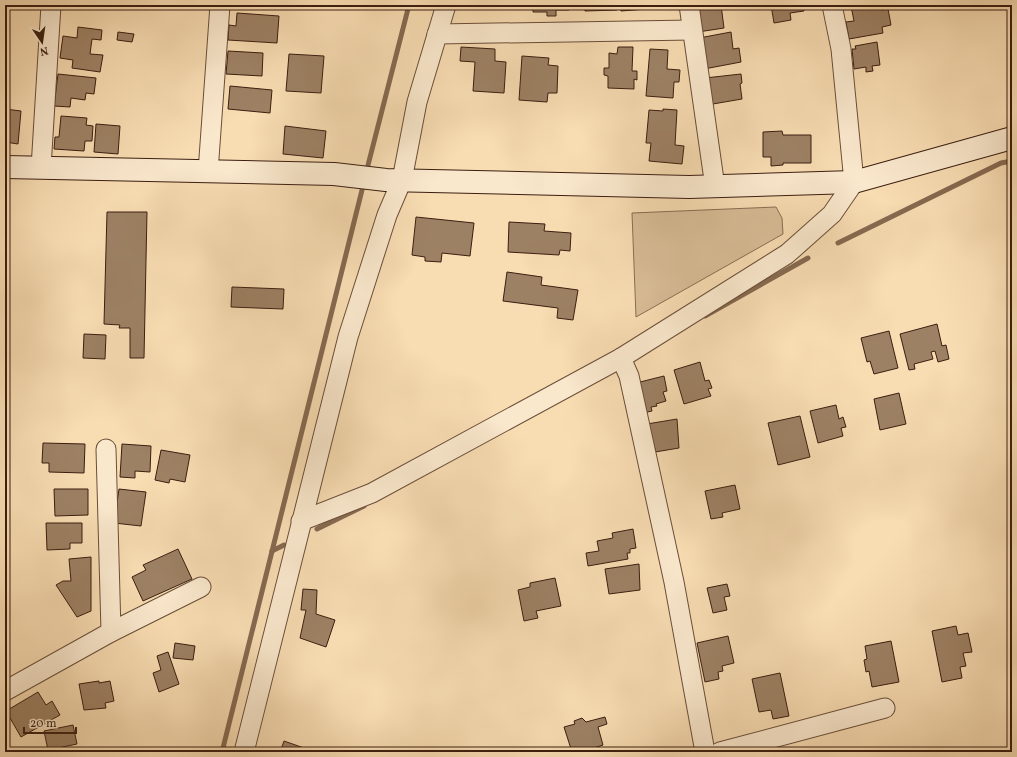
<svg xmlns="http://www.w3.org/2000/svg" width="1017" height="757" viewBox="0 0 1017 757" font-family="Vollkorn,serif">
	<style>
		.green { fill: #d8bc96; stroke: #8a6d53 }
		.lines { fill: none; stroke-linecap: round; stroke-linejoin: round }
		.stream { stroke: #866950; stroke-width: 5 }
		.building { fill: #9d8164; stroke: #3b1e10 }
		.street-casing { stroke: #6a4e38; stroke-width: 21 }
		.secondary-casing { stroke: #3b1e10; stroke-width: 24 }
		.street { stroke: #fae8cd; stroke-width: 19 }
		.secondary { stroke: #fae8cd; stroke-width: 22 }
	</style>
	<rect width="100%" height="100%" fill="#f8dcb2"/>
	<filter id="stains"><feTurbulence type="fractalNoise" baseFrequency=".005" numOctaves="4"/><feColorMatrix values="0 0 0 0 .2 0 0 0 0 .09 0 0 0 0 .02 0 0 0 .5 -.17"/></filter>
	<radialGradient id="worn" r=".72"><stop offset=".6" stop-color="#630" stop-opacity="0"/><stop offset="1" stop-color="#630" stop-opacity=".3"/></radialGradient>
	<path class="green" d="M776,207L782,218L783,234L636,317L632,213Z"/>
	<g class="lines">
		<g class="stream">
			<path d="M366,173L409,5"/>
			<path d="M838,243L1001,163L1012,161"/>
			<path d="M705,316L808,258"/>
			<path d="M317,529L364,506"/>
			<path d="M272,551L284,545"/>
			<path d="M222,752L364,182"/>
		</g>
	</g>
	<g class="building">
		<path d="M533,5H569V10H556V16H547V12H533Z"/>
		<path d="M584,5H617V10L585,11Z"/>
		<path d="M620,5H658L659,8L621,11Z"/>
		<path d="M696,5H721L724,28L698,32Z"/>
		<path d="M771,5H803L804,11L790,13L791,20L774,23Z"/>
		<path d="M880,5L881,10L888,9L891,25L882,27L883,33L849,39L846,22L854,21L851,6Z"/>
		<path d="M237,13L279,16L277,43L228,40L229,25L236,26Z"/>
		<path d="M78,27L102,30L101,40L92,39L90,54L103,55L100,72L72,68L73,60L60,58L63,36L77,38Z"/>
		<path d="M118,32L134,34L132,42L117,40Z"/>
		<path d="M731,32L733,49L739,48L741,62L704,69L699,38Z"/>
		<path d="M877,42L880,65L872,66L873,71L866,72V67L854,69L852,49H856L855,46Z"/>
		<path d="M461,47L495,49V61L506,62L504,93L473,91L475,62L460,61Z"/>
		<path d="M618,47H633L632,71H637V80L634,79V89L608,88V76L604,75V68H609V53L617,54Z"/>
		<path d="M650,49L668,50L667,69L680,70L679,82H674L673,98L646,96Z"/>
		<path d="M228,51L263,53L262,76L226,74Z"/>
		<path d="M289,54L324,56L321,93L286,91Z"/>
		<path d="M522,56L549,58L548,65L558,66L557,93H548L547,102L519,100Z"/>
		<path d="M58,74L96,78L94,94L86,93L85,100L71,98L70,107L54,106Z"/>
		<path d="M741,74L742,83L740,84L742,99L707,105L705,78Z"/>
		<path d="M230,86L272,90L270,113L228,109Z"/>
		<path d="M5,109L21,111L18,144L5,142V145Z"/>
		<path d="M663,109L677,110L675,145L684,146L682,164L649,161L651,143H646L649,110L663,111Z"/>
		<path d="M61,116L87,118L86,125L93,126L92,141H85L84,151L54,149L55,137H59Z"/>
		<path d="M96,124L120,126L118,154L94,152Z"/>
		<path d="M285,126L326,131L323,158L283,154Z"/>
		<path d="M782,131L783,135H811V163H783V165L771,166V157H763V132Z"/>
		<path d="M107,212H147L144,358H130V328H119L120,325L104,324Z"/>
		<path d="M416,217L474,223L470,256L442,253L441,262L425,261V257L412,255Z"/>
		<path d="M509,222L545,224L544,231L571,233L570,251L560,250L559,255L508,252Z"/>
		<path d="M507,272L542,277L541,285L578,290L573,320L557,318L558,308L503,301Z"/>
		<path d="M232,287L284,289L283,309L231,307Z"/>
		<path d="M937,324L942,346L946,345L949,359L938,362L935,351L931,352L933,359L914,364L915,369L909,370L900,334Z"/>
		<path d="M889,331L898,368L874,374L870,361L867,362L861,338Z"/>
		<path d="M84,334L106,335L105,359L83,358Z"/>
		<path d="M700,362L705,381L709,380L712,388L708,389L711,396L684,404L674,370Z"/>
		<path d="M664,376L667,391L663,392L666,401L656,404L657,406L651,407L652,411L643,413L636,383Z"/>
		<path d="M899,393L906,424L880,430L874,399Z"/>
		<path d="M836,405L839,419L843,417L846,427L841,428L843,436L818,443L810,411Z"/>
		<path d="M800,416L810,457L778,465L768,423Z"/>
		<path d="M677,419L679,448L655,452V448L652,449L647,424Z"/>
		<path d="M43,443L85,444L84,473L49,472V463H42Z"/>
		<path d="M122,444L151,446L150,472L135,471V478L120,477Z"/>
		<path d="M161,450L190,455L185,482L170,479L169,483L155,480Z"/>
		<path d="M735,485L740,509L722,513L723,517L711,519L705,491Z"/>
		<path d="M54,489H88V515L55,516Z"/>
		<path d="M119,489L146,492L141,526L114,523Z"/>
		<path d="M46,523H82V543H70V549L47,550Z"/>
		<path d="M633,529L636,548L630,549V553H627L628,559L588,566L586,553L599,551L597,541L613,538L612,533Z"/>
		<path d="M178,549L192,579L143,601L132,577L146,570L143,565Z"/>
		<path d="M91,557V611L77,617L56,585L63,581H71L69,559Z"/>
		<path d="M639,564L640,590L609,594L605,569Z"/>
		<path d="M555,578L561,606L536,611L538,618L524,621L518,590L530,587V583Z"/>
		<path d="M727,584L730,596L724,597L727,610L713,613L707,588Z"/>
		<path d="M303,589L317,590L316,614L335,620L326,647L300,638L306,610H301Z"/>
		<path d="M956,626L958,635L968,633L972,652L963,653L966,666L960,667L962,678L942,682L932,631Z"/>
		<path d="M728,636L734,663L722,666L723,671L718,672L719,679L705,682L697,643Z"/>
		<path d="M891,641L899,682L872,687L869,671L866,672L864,660L867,659L865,646Z"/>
		<path d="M175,643L195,646L193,660L173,658Z"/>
		<path d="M168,652L179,684L159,692L153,673L161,670L157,656Z"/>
		<path d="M780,673L789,716L773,719L771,710L759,712L752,679Z"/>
		<path d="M99,681V683L110,681L114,701L105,703L106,708L84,710L79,684Z"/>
		<path d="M38,692L46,705L52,701L60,715L21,737L6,711Z"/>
		<path d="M605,717L607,724L598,727L603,745L594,748V752H572L564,727L575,724L574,721L582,718L586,722Z"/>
		<path d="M73,725L77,744L48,750L44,731Z"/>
		<path d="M284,741L304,748L302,752H280Z"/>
	</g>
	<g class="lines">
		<g class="street-casing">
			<g id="street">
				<path d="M689,5L715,187"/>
				<path d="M437,34L692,30"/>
				<path d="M41,168L51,5"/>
				<path d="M208,172L220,5"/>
				<path d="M621,358L629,376L674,582L705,752"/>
				<path d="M106,449L111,632"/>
				<path d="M301,521L372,493L621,358L787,254L832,214L854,182L841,49L832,5"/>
				<path d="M5,691L111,632L201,587"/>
				<path d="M244,752L348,337L387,215L402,180L417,102L446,5"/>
				<path d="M720,752L885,708"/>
			</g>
		</g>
		<g class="secondary-casing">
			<path id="secondary" d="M5,167L334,174L386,180L689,187L854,182L1012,138"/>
		</g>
		<use href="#street" class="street"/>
		<use href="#secondary" class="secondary"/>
	</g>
	<rect width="1017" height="757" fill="none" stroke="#f8dcb2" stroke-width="20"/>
	<rect x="6" y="6" width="1005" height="745" fill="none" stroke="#3b1e10" stroke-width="2"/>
	<rect x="10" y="10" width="997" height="737" fill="none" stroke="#3b1e10"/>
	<g transform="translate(42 42) rotate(167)" stroke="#fae8cd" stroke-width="3" paint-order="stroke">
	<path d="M0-3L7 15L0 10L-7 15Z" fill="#3b1e10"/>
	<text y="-6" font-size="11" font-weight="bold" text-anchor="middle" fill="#3b1e10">N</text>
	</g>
	<path d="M24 727v6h52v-6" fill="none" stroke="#3b1e10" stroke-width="2"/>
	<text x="30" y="727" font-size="12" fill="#3b1e10" stroke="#fae8cd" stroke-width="3" paint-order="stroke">20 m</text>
	<rect width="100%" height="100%" filter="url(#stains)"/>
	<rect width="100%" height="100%" fill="url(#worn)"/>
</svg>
